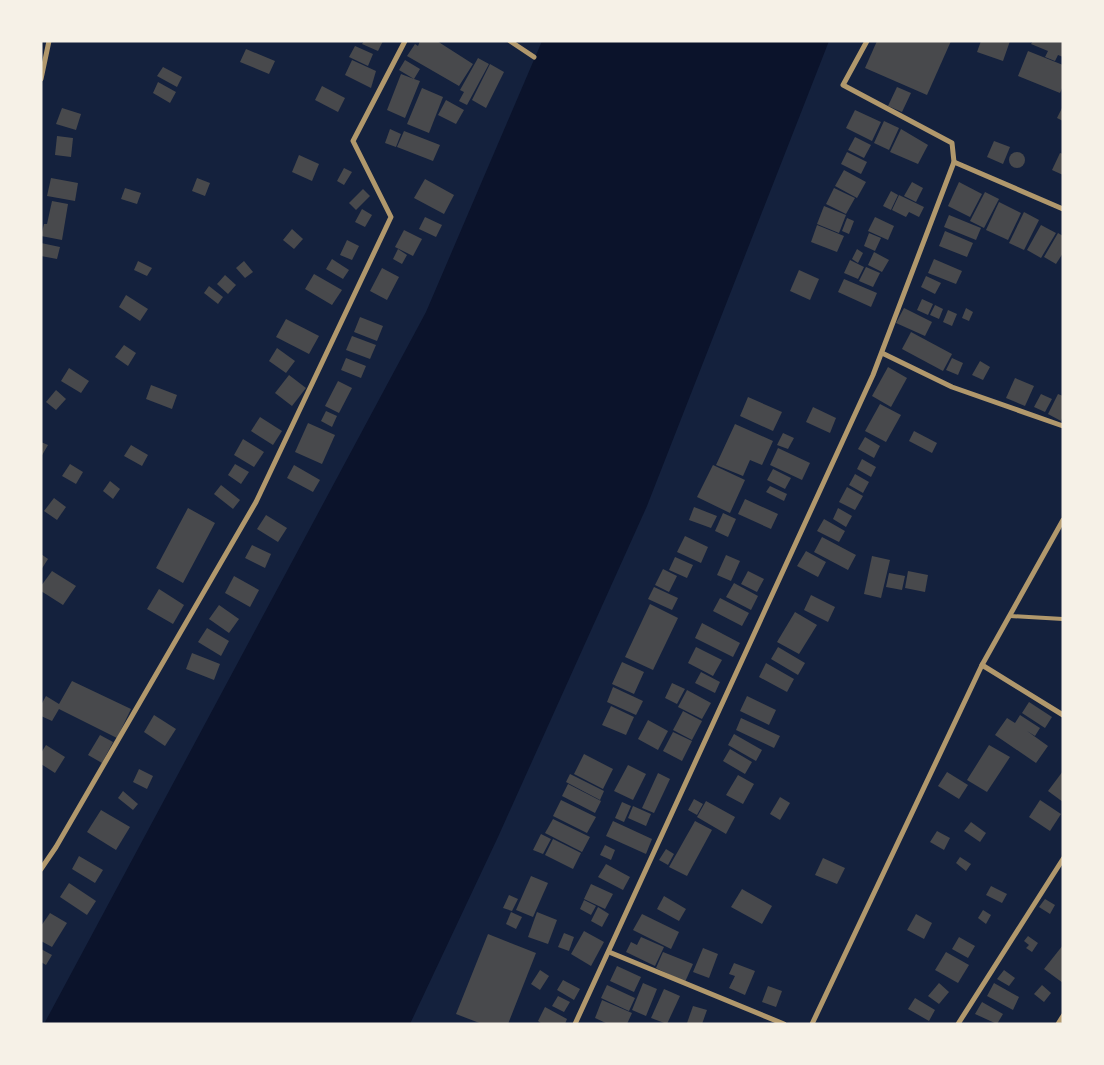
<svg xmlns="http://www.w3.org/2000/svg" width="1104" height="1065" viewBox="0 0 1104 1065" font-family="Spectral,serif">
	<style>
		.water { fill: #0b132b }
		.building { fill: #48494c }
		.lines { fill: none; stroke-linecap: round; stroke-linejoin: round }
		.service { stroke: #b1986c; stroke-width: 4 }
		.minor { stroke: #b1986c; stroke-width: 5 }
	</style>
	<rect width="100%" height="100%" fill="#14213d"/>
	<path class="water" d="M542,41H829L647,506L498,837L410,1024H44L426,312Z"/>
	<g class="building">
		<path d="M364,41H383L378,51L362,44Z"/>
		<path d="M420,41H437L473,64L459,86L407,56L415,44L418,46Z"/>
		<path d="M877,41H951L927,95L865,68Z"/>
		<path d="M981,41H1010L1003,61L977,52Z"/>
		<path d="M1033,41H1063V57L1058,55L1055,61L1045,57L1048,51L1031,44Z"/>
		<path d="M355,46L373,54L368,66L349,57Z"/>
		<path d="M246,49L275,61L269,74L240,62Z"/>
		<path d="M1028,51L1063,65V86L1060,93L1018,76Z"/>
		<path d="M478,58L489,64L467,105L459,101L464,92L460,90Z"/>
		<path d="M352,60L376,71L371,88L345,75Z"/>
		<path d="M405,60L420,69L414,79L420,81L405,118L387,110L401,74L414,79L399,70Z"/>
		<path d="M490,64L504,72L486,108L472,100Z"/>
		<path d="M163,67L182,77L177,87L157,76Z"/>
		<path d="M158,82L176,92L170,103L153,93Z"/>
		<path d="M322,86L345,98L338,112L315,100Z"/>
		<path d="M897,87L911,93L902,112L888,106Z"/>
		<path d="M422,88L443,97L429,133L407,124Z"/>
		<path d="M446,100L464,110L456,124L438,115Z"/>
		<path d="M1063,106V121L1057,118Z"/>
		<path d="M62,108L81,114L76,130L56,124Z"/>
		<path d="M855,110L881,122L872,141L846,128Z"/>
		<path d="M884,121L899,128L889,150L874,143Z"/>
		<path d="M390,129L401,134L396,147L385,143Z"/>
		<path d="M901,129L928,145L918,164L890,152Z"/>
		<path d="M404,131L440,145L433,161L397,147Z"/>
		<path d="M57,136L73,138L71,157L55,155Z"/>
		<path d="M855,137L871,145L864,158L848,150Z"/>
		<path d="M994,141L1010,147L1003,164L987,157Z"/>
		<path d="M847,152L867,162L861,174L841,164Z"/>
		<circle cx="1017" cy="160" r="8"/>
		<path d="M1060,153L1063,154V175L1052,170Z"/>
		<path d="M299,155L319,164L312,181L292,172Z"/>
		<path d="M344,168L352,172L344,185L337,181Z"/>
		<path d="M844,170L866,182L857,198L835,186Z"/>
		<path d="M51,178L78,183L75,201L47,196Z"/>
		<path d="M197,178L210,183L205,196L192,191Z"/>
		<path d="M425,179L454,195L444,214L414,198Z"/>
		<path d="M912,182L923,188L916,202L904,196Z"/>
		<path d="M959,182L982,194L970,217L948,206Z"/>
		<path d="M125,188L141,193L137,204L121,199Z"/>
		<path d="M834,188L855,198L846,214L826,204Z"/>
		<path d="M363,189L370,196L356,210L349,203Z"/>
		<path d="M891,191L898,195L891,210L883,206Z"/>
		<path d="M985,192L999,199L984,228L970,221Z"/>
		<path d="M899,195L924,207L919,217L909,212L906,217L892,210Z"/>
		<path d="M52,201L68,204L62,240L41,236L44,224H47Z"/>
		<path d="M999,202L1021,213L1008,240L986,230Z"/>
		<path d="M824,206L846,215L839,233L817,224Z"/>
		<path d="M362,209L372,215L365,227L355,222Z"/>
		<path d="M1024,212L1039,220L1024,250L1009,243Z"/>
		<path d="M949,215L981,228L976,240L944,227Z"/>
		<path d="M425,217L442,225L436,237L419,229Z"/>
		<path d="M875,217L894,226L888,240L868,231Z"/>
		<path d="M847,218L854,221L849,234L842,231Z"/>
		<path d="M817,225L844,236L837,252L811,242Z"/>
		<path d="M1041,225L1056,233L1041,258L1027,250Z"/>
		<path d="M292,229L303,239L294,249L283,240Z"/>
		<path d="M404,230L422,239L413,256L395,247Z"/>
		<path d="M945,231L973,243L967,257L939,246Z"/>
		<path d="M869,233L881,238L875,251L864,246Z"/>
		<path d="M1058,233L1063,236V253L1056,264L1044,257Z"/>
		<path d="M347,240L359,246L352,260L340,255Z"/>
		<path d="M41,243L60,247L57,259L41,256Z"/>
		<path d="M398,249L407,255L402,264L393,259Z"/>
		<path d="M857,249L863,253L858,263L852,259Z"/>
		<path d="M874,252L889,260L882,272L868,265Z"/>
		<path d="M332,259L349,270L343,279L326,269Z"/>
		<path d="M934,259L962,271L956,284L928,273Z"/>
		<path d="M850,260L864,267L858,279L844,273Z"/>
		<path d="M138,261L152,268L147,276L134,270Z"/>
		<path d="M244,261L253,272L245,278L236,268Z"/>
		<path d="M866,267L880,273L873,287L859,281Z"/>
		<path d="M382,268L399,277L387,300L370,291Z"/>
		<path d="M799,270L819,279L810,300L790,291Z"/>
		<path d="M314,274L342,290L332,305L305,289Z"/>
		<path d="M225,275L236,285L228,294L217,284Z"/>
		<path d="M926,276L941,283L935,294L921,287Z"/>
		<path d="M844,279L877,293L871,307L838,292Z"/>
		<path d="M209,286L223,297L218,304L204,293Z"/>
		<path d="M126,295L148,309L140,321L119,307Z"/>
		<path d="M922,299L933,304L928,315L917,310Z"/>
		<path d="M935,305L943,309L939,319L930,315Z"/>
		<path d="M904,308L932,322L925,336L896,323Z"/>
		<path d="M966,308L973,312L969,321L962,318Z"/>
		<path d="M948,310L957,314L952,326L943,322Z"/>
		<path d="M360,317L383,326L377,341L354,332Z"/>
		<path d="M286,319L319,336L309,354L276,337Z"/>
		<path d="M911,332L952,354L943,371L902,349Z"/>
		<path d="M352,336L376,345L370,359L346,350Z"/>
		<path d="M124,345L136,353L128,366L115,357Z"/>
		<path d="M277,348L295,361L286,373L269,361Z"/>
		<path d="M346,358L366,366L361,378L341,370Z"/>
		<path d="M952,358L963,363L958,375L946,370Z"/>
		<path d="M980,361L990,367L983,380L972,375Z"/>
		<path d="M888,367L907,378L891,407L872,396Z"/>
		<path d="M69,368L89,381L81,393L61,381Z"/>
		<path d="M289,375L306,388L292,406L275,393Z"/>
		<path d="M1015,378L1034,386L1025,406L1006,398Z"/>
		<path d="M338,381L352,388L339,413L325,406Z"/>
		<path d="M151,385L177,395L172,409L146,399Z"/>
		<path d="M56,390L66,399L56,410L46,402Z"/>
		<path d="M1041,394L1052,399L1045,412L1034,407Z"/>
		<path d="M1058,394L1063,396V416L1061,421L1048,414Z"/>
		<path d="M748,397L782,412L773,431L740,416Z"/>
		<path d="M880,404L901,415L886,442L865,431Z"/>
		<path d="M813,407L836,418L830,433L806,422Z"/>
		<path d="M326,411L337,416L332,427L321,421Z"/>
		<path d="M260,417L282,431L273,445L251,431Z"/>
		<path d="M308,423L335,435L322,464L295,452Z"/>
		<path d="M735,424L773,441L762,465L750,460L743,476L716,465Z"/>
		<path d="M914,431L937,443L932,453L909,441Z"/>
		<path d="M783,433L794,438L788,449L777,445Z"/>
		<path d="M865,437L880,446L874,458L858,449Z"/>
		<path d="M243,439L264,452L254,467L234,455Z"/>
		<path d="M41,442L48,445L41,457Z"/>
		<path d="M131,445L148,455L142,466L124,456Z"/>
		<path d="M778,448L810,463L802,480L770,465Z"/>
		<path d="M862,459L876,467L871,477L857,469Z"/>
		<path d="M70,464L83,472L76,484L62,476Z"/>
		<path d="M235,464L249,472L241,484L228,475Z"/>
		<path d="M294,465L320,480L313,492L287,478Z"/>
		<path d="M713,465L745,480L730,513L697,497Z"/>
		<path d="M773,469L791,478L785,489L767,480Z"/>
		<path d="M855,474L869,482L863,493L849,485Z"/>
		<path d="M110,481L120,489L113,499L103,491Z"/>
		<path d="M221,485L240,500L233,509L214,494Z"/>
		<path d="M770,486L787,494L784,501L766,492Z"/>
		<path d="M847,487L863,496L855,510L839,502Z"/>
		<path d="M54,498L66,507L57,520L44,511Z"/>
		<path d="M745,499L778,514L771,529L738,514Z"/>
		<path d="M694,507L717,516L711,528L689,520Z"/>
		<path d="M188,508L215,523L183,583L156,568Z"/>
		<path d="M838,508L852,516L846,527L833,519Z"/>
		<path d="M723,513L736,519L728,537L715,531Z"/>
		<path d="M266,515L287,528L278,542L257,529Z"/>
		<path d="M824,519L845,531L839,542L817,531Z"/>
		<path d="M685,536L708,547L701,563L677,552Z"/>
		<path d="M822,537L856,555L848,570L814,552Z"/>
		<path d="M252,545L271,554L265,568L245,558Z"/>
		<path d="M806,551L826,562L818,577L797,566Z"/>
		<path d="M41,554L48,559L41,570Z"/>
		<path d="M726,555L740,561L731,581L717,575Z"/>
		<path d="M872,556L890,560L881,598L864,594Z"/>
		<path d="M675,557L693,565L687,578L669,570Z"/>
		<path d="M663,569L677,576L669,592L655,585Z"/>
		<path d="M52,571L76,586L63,605L41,591V586Z"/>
		<path d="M748,571L764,579L757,592L741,584Z"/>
		<path d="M908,571L928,575L925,592L905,588Z"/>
		<path d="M889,573L905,576L902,590L886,587Z"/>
		<path d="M234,576L259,590L250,607L225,593Z"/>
		<path d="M734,583L758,596L751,610L726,597Z"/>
		<path d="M654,587L678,598L672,610L648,599Z"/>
		<path d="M159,589L184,605L173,624L147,609Z"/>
		<path d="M811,595L835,607L828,622L804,610Z"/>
		<path d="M720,598L749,613L742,626L713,611Z"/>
		<path d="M650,604L678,618L653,670L625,657Z"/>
		<path d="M219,605L239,619L229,633L209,619Z"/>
		<path d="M795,612L817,625L799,654L777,642Z"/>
		<path d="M702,623L740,643L733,657L695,638Z"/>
		<path d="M207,628L229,641L221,656L198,642Z"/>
		<path d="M696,647L722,660L713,676L688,663Z"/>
		<path d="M778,647L805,663L798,675L771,659Z"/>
		<path d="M192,653L220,664L214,680L186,669Z"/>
		<path d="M622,662L644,672L634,694L612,684Z"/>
		<path d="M766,663L794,679L787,692L759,677Z"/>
		<path d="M701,672L720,682L715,693L695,683Z"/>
		<path d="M72,681L131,709L117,738L59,709L52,721L41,716V705L46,696L59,704Z"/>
		<path d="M672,683L685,689L677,704L665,698Z"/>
		<path d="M613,687L643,701L636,715L607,702Z"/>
		<path d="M687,690L711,703L702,719L678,707Z"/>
		<path d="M747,696L776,710L769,725L740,711Z"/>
		<path d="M1029,702L1052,717L1045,728L1022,713Z"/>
		<path d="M611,706L634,717L626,735L602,725Z"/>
		<path d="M683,711L702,721L692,740L673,730Z"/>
		<path d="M154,715L176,729L165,746L144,732Z"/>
		<path d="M1020,715L1040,728L1035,736L1027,731L1048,746L1036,763L995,735L1007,718L1015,723Z"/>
		<path d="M741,718L780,736L774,748L736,730Z"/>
		<path d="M648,720L668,731L658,750L638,739Z"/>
		<path d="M673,732L692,741L682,761L663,751Z"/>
		<path d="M734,734L762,750L756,761L728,745Z"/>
		<path d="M100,735L113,742L102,763L88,755Z"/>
		<path d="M46,745L65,757L55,773L41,764V753Z"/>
		<path d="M989,745L1010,757L987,792L967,780Z"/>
		<path d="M730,749L752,762L745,774L723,761Z"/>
		<path d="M584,754L613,769L603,789L574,774Z"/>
		<path d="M628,765L646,774L633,800L614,791Z"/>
		<path d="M139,769L153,776L147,789L133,782Z"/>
		<path d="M1063,771V802L1048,791Z"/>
		<path d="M947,772L968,785L959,799L938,786Z"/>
		<path d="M658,773L670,779L654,813L642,808Z"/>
		<path d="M570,774L604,791L600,800L566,782Z"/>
		<path d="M738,775L754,784L743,804L726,795Z"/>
		<path d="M568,784L601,801L595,813L562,796Z"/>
		<path d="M123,791L138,804L133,810L118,798Z"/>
		<path d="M780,797L790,803L780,820L770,814Z"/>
		<path d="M694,799L703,804L697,815L688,810Z"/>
		<path d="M561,800L596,817L587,833L553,816Z"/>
		<path d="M1040,800L1061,814L1050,831L1029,817Z"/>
		<path d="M706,801L735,817L726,834L697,817Z"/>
		<path d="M622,802L631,806L624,822L615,818Z"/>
		<path d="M633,806L651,814L646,826L628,818Z"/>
		<path d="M101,810L130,827L116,850L87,832Z"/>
		<path d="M553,819L590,837L582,852L545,833Z"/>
		<path d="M613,821L652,839L646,854L606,836Z"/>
		<path d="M695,821L712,830L687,876L669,867Z"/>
		<path d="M971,822L986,833L980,842L964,831Z"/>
		<path d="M937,831L950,838L944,850L930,842Z"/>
		<path d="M541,834L551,839L543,854L533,850Z"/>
		<path d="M553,839L581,853L573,869L545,855Z"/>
		<path d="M605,845L615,850L611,860L600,855Z"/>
		<path d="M666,849L674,854L668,865L659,860Z"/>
		<path d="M79,856L103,870L95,883L72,869Z"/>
		<path d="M960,857L971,864L966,871L956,863Z"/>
		<path d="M823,858L845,868L837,884L815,875Z"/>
		<path d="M606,864L630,877L623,890L598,877Z"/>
		<path d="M531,876L548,883L533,917L516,910Z"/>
		<path d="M69,883L96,901L87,915L60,897Z"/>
		<path d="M591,884L613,894L605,909L584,899Z"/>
		<path d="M991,886L1007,894L1002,903L986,895Z"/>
		<path d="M742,889L772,906L762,924L731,907Z"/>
		<path d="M509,895L518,899L512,911L503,908Z"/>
		<path d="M664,896L686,909L679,921L657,909Z"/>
		<path d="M1045,899L1055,905L1050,914L1039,907Z"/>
		<path d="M584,900L596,906L591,915L580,909Z"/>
		<path d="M598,907L609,914L602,927L591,921Z"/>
		<path d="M983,910L991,915L986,924L978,918Z"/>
		<path d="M511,912L522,917L516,929L506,924Z"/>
		<path d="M537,912L557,920L548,944L528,937Z"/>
		<path d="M50,913L67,923L52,947L41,941V926Z"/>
		<path d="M642,914L679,932L671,949L633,930Z"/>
		<path d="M916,914L932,923L924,939L907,930Z"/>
		<path d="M584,931L604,942L591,966L571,954Z"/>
		<path d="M564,933L574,937L569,951L558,947Z"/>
		<path d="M488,934L536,953L508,1024H482L456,1014Z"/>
		<path d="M1028,936L1038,943L1032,952L1026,948L1029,945L1024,941Z"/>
		<path d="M641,937L664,947L655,966L626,952L631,942L637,945Z"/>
		<path d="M959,937L975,946L968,958L952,949Z"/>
		<path d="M1063,945V983L1044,969Z"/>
		<path d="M703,948L718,954L709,978L693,972Z"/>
		<path d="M41,949L52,955L46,965L41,962Z"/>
		<path d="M663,952L693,964L685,982L656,968Z"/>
		<path d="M946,952L969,965L958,983L935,970Z"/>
		<path d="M734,963L755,971L745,995L729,988L735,976L729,974Z"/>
		<path d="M617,966L641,977L634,992L610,981Z"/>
		<path d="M540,970L549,976L540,990L531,984Z"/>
		<path d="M1004,970L1015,978L1009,986L997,979Z"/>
		<path d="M563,980L580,989L574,1000L557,990Z"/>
		<path d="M643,983L657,989L646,1016L632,1010Z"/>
		<path d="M939,983L949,992L939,1004L928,996Z"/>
		<path d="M994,983L1019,997L1013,1010L987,996Z"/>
		<path d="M607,985L635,998L629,1011L601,998Z"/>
		<path d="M1042,985L1051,993L1044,1002L1034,994Z"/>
		<path d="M768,986L782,991L776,1007L762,1002Z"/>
		<path d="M664,989L680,996L667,1024L651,1018Z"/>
		<path d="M558,996L570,1002L564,1012L552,1006Z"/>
		<path d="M915,998L935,1010L929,1021L908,1009Z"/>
		<path d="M602,1000L632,1013L627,1024H608L595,1018Z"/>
		<path d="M982,1002L1003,1014L997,1024L975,1014Z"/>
		<path d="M693,1006L707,1010L702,1024L687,1023Z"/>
		<path d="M545,1007L567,1019L565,1024H542L538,1021Z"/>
	</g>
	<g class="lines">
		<path class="service" d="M1010,616L1063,619"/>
		<g class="minor">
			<path d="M510,41L534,57"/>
			<path d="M41,79L49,41"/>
			<path d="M954,162L1063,209"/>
			<path d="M882,353L952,387L1063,426"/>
			<path d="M982,665L1063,715"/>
			<path d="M41,869L56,847L256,502L391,217L353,141L405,41"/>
			<path d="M609,952L784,1024"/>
			<path d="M575,1024L873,375L954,162L952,143L843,85L867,41"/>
			<path d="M812,1024L982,665L1063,520"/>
			<path d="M958,1024L1063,859"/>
			<path d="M1058,1024L1063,1016"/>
		</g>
	</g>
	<rect width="1104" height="1065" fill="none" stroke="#f6f1e7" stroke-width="85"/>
</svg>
